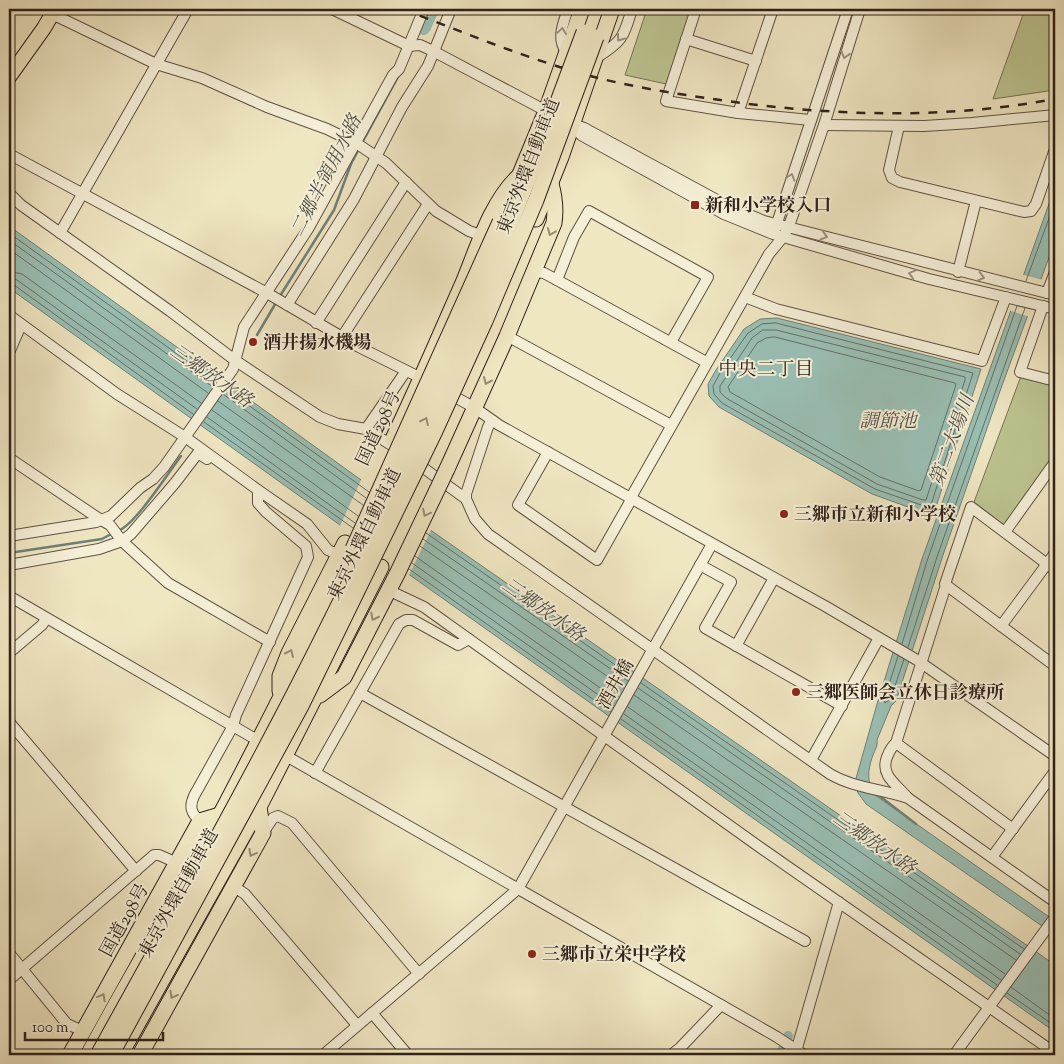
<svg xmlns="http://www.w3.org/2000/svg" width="1064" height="1064" viewBox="0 0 1064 1064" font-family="'Sorts Mill Goudy','Noto Serif JP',serif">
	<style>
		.green { fill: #bcc490; stroke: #767255 }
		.water { fill: #9abfb4; stroke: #6f8076 }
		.pier { fill: #efe6c2 }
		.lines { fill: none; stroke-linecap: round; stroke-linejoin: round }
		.shore { stroke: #647067; stroke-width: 1 }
		.stream { stroke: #6f8076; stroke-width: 2.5 }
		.canal { stroke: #9abfb4; stroke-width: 10 }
		.river { stroke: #9abfb4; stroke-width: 16 }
		.minor-casing { stroke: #5f5244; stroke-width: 12 }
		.major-casing { stroke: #2f211a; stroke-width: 16 }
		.highway-casing { stroke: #2f211a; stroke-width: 17 }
		.minor { stroke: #f5efd7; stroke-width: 10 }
		.major { stroke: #efe6c2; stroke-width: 14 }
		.highway { stroke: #efe6c2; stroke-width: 15 }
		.rail { stroke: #2f211a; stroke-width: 2.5; stroke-dasharray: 9 9; stroke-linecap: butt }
		.highway-bridge-casing { stroke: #2f211a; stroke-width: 17; stroke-linecap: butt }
		.highway-bridge { stroke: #efe6c2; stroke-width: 15 }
		.oneway { stroke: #9c9282 }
		.oneway2 { stroke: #998d76 }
		.poi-dot { fill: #8f2418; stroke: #f5efd7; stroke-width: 2 }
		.labels { text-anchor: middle; stroke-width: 4; stroke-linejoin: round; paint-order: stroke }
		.street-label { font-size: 18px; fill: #2f211a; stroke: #f5efd7 }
		.poi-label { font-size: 18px; font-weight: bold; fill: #2f211a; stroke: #f5efd7; text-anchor: start }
		.water-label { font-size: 19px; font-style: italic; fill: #4f5048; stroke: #f5efd7 }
		.neighbourhood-label { font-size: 19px; fill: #2f211a; stroke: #f5efd7 }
	</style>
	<rect width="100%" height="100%" fill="#efe6c2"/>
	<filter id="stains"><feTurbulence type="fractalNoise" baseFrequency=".004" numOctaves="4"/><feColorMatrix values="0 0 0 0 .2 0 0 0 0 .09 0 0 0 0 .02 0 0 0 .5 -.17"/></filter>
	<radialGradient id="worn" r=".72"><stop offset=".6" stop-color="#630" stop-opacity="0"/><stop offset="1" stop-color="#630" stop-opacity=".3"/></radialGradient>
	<g class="green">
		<path d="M647,9H691L666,84L625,75Z"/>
		<path d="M1025,9H1055V90L993,99Z"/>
		<path d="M1021,376L1055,385V455L1004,525L974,502Z"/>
	</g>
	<g class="water">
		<path d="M1055,187V241L1000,391L943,555L896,701L891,706L877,740C878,746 875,750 873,755C868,769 866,782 875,795L1055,921V935L866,804L858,793L855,782L877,704L922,559Z"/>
		<path d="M9,226L436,534L1055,965V1032L414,578L9,288Z"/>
		<path d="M777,318L981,369L933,516L872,494L719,407L709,396L708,384L716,370L744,329L760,319Z"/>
	</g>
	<g class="pier">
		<path d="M1020,274L1043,280L1030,317L1008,310Z"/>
		<path d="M362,478L432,528L408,577L339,528Z"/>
	</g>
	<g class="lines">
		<g class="shore">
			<path d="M9,233L216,382"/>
			<path d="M9,240L213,387"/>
			<path d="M9,249L208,393"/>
			<path d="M9,271L22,274L201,403"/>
			<path d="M9,278L17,280L197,409"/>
			<path d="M1026,281L1055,202"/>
			<path d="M9,284L14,285L193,414"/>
			<path d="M776,323L973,373L930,508L875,489L722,403L714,394L713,386L720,373L748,333L762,324Z"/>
			<path d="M763,330H776L965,377V380L926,500H923L877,484L726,398L720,392V386L752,338Z"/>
			<path d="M775,337L955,383L956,385L921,490L919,491L880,477L730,392L728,387L757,343L766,338Z"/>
			<path d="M226,389L369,492"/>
			<path d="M223,394L366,498"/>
			<path d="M218,401L363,505"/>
			<path d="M212,410L358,516"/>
			<path d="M207,417L355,523"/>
			<path d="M204,422L353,528"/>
			<path d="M426,533L631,676"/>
			<path d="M423,539L628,681"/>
			<path d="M420,546L624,688"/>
			<path d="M415,556L617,700"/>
			<path d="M412,563L614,706"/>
			<path d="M409,569L611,712"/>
			<path d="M902,644L927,561L1017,306"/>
			<path d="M908,647L938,554L1025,308"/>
			<path d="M898,656L884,700L885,703L891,698L904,659"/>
			<path d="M641,683L1024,949"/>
			<path d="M638,688L1020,954"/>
			<path d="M634,695L1016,960"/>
			<path d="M628,707L1005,974"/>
			<path d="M624,714L1001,980"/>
			<path d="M621,719L997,985"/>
			<path d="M1011,987L1055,1019"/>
			<path d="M1007,993L1055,1026"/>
		</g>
		<g class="stream">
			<path d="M362,143L399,75"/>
			<path d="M280,296L334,210L351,164L360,147"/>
			<path d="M257,335L277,301"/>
			<path d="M118,531C136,524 168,473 181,456"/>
			<path d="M9,553L102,539L113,533"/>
			<path d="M877,794L916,824"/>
		</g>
		<path class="canal" d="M781,1055L788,1036"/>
		<path class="river" d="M423,27L431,9"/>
		<g class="minor-casing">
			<g id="minor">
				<path d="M332,9L409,46L420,45L433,51L550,113"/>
				<path d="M696,9L666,101L738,113L810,120"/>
				<path d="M52,14L156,64L202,78L267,107L327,129L356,143L386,163L436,211L469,231L483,236"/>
				<path d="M686,39L756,61"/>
				<path d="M567,53C556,39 563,24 568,9"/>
				<path d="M596,58C623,41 623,38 632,9"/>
				<path d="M738,113L773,9"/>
				<path d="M567,122L584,128L728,206L764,221L1055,295"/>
				<path d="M824,125L924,126L972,123L1055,115"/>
				<path d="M573,126L581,135L724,214L773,234L929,279L1055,309"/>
				<path d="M899,126L889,170L892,178L900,182L1024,212L1031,211L1036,204L1055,149"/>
				<path d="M9,154L267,293L359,347L425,380"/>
				<path d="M9,193L21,205L170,311L236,361L320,417L338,424L366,429L396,448"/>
				<path d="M775,229L848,9"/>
				<path d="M60,233L188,9"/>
				<path d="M535,272L544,273L557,280L706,362"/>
				<path d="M958,272L976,201"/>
				<path d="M557,280L574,237L589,211L708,277L671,342"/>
				<path d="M1047,293L1055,272"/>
				<path d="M745,297L776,309L982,361L1006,297"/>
				<path d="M287,305L354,199L402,107L428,66L451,9"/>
				<path d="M1043,306L1020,372L1055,381"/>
				<path d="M9,315L117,394L185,437L258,490L307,524L328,550L339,555"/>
				<path d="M316,323L406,182"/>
				<path d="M507,336L671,425"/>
				<path d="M342,337L428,204"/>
				<path d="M9,353L21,325"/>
				<path d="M446,392L475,408L499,425L825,606L917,660L1055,756"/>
				<path d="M366,429L406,371"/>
				<path d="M548,452L518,505L597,560L631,500"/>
				<path d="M9,458L101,520L110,525L122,541L168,583L270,642"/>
				<path d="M414,461L466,499L475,519L488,534L830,774C854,788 882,789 908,798L1055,902"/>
				<path d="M466,499V494L488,427L492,420"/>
				<path d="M630,499L769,254L783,237L789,226L824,125L860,9"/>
				<path d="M1005,532L1055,462"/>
				<path d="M9,536L96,522L111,516L140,488L153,479L164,467L233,369L244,327L308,229L393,75L399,69L424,9"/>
				<path d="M9,565L99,549L122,541L131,534L175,483L198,453L207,459"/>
				<path d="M700,565L731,582L705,628L842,706"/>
				<path d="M946,585L1055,666"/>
				<path d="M388,590L424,607L761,848L1055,1053"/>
				<path d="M9,596L264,744"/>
				<path d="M1001,626L1055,553"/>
				<path d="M736,646L774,578"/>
				<path d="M9,653L42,625L46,619"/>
				<path d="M360,693L805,941"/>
				<path d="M9,722L136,871"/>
				<path d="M896,743L1013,829"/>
				<path d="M281,753L777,1037L804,1055"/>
				<path d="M811,760L879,638"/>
				<path d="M315,773L399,624L406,620H413L458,645L469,639"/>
				<path d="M907,797C896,784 880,775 887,757C889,752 891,747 896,743L946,585L945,584L971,507L1055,570"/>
				<path d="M200,821C191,813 189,807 194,796L233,726L236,715L308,557L306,546L266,512L258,503V490"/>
				<path d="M263,833L273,818L278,816L292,823L419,974"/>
				<path d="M992,857L1055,771"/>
				<path d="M233,886L245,894L357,1025"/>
				<path d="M9,953L67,1024L83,1031"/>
				<path d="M9,980L154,855H159L177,863"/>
				<path d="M372,1013L408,1055"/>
				<path d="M323,1055L518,889L712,544"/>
				<path d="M671,1055L680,1048L721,1005"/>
				<path d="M795,1055L839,902"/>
				<path d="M954,1055L1055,917"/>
			</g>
		</g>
		<g class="major-casing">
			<path id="major" d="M9,77L44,28L55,9"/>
		</g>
		<g class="highway-casing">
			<g id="highway">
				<path d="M516,184L546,111L582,9"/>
				<path d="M536,219L561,157L612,9"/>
				<path d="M393,439C418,387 440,335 463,283C478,247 491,202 519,176"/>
				<path d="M447,469L507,336L554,223C556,209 555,198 551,184"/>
				<path d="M280,691V676L289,653L345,543"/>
				<path d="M320,695L344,677L397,574"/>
				<path d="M70,1055L200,821L220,815"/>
				<path d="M88,1055C116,1003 146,952 175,900C237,785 297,668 353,549"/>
				<path d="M120,1055L259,807L381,567"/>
				<path d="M140,1055L263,833L259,807"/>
			</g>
		</g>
		<use href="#minor" class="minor"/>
		<use href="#major" class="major"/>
		<use href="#highway" class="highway"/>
		<path class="rail" d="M403,9C457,30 511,52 566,69C614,84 664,92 713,99C827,116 942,120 1055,99"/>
		<g class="highway-bridge-casing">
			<g id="highway-bridge">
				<path d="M353,549L500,222"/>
				<path d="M397,574L447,469"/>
				<path d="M98,1055C164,936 231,816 294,694C404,480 502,258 584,32"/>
				<path d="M111,1055L301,706L435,431L485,321L536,200L596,37"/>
			</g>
		</g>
		<use href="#highway-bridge" class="highway-bridge"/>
	</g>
	<defs><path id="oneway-chevron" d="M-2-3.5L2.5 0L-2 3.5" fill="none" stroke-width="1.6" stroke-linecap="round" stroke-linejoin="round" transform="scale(1.25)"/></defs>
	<g class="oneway">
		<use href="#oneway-chevron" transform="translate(562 31) rotate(-82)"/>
		<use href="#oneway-chevron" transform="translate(620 38) rotate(126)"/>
		<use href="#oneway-chevron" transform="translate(845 55) rotate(107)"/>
		<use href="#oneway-chevron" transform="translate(791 177) rotate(-72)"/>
		<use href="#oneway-chevron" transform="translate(824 236) rotate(16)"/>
		<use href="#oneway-chevron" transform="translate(912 274) rotate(-165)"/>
		<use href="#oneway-chevron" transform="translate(981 277) rotate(14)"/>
	</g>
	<g class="oneway2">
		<use href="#oneway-chevron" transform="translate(551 232) rotate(112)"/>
		<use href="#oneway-chevron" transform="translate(487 381) rotate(114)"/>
		<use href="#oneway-chevron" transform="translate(425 421) rotate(-65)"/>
		<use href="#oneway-chevron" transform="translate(426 513) rotate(116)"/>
		<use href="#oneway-chevron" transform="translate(374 617) rotate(117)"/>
		<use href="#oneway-chevron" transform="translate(290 653) rotate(-66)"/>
		<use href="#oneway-chevron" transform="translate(252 853) rotate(119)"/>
		<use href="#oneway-chevron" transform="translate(173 995) rotate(119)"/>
		<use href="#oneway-chevron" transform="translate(102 997) rotate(-61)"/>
	</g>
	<g class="poi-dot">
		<rect x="690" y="200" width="10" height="10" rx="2.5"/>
		<circle cx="253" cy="342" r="5"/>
		<circle cx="784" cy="514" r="5"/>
		<circle cx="796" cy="692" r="5"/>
		<circle cx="532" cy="954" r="5"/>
	</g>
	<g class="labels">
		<g class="street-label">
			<text transform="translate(528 166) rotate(-69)" y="6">東京外環自動車道</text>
			<text transform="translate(378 428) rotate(-65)" y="6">国道298号</text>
			<text transform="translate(364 534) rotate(-64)" y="6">東京外環自動車道</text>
			<text transform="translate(615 684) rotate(-60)" y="6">酒井橋</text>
			<text transform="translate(178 893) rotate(-61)" y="6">東京外環自動車道</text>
			<text transform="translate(124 920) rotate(-61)" y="6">国道298号</text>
		</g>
		<g class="poi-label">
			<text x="705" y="211">新和小学校入口</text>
			<text x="263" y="348">酒井揚水機場</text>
			<text x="794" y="520">三郷市立新和小学校</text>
			<text x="806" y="698">三郷医師会立休日診療所</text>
			<text x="542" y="960">三郷市立栄中学校</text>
		</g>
		<g class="water-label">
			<text transform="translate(325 175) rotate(-63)" y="7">二郷半領用水路</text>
			<text transform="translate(212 375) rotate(35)" y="7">三郷放水路</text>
			<text x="888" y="427">調節池</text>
			<text transform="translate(951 440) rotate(-70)" y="7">第二大場川</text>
			<text transform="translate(544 609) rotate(35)" y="7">三郷放水路</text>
			<text transform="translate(875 842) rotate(35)" y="7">三郷放水路</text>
		</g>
		<g class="neighbourhood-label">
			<text x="766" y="375">中央二丁目</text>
		</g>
	</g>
	<rect width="1064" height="1064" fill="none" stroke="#efe6c2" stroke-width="30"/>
	<rect x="10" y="10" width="1044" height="1044" fill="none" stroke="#2f211a" stroke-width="2.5"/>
	<rect x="15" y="15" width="1034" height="1034" fill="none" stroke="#2f211a"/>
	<path d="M25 1032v8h138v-8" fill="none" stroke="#2f211a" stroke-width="2.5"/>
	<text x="32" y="1032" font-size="15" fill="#2f211a" stroke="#f5efd7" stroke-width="4" paint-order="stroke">100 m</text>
	<rect width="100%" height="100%" filter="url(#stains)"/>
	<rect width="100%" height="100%" fill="url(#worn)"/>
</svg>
